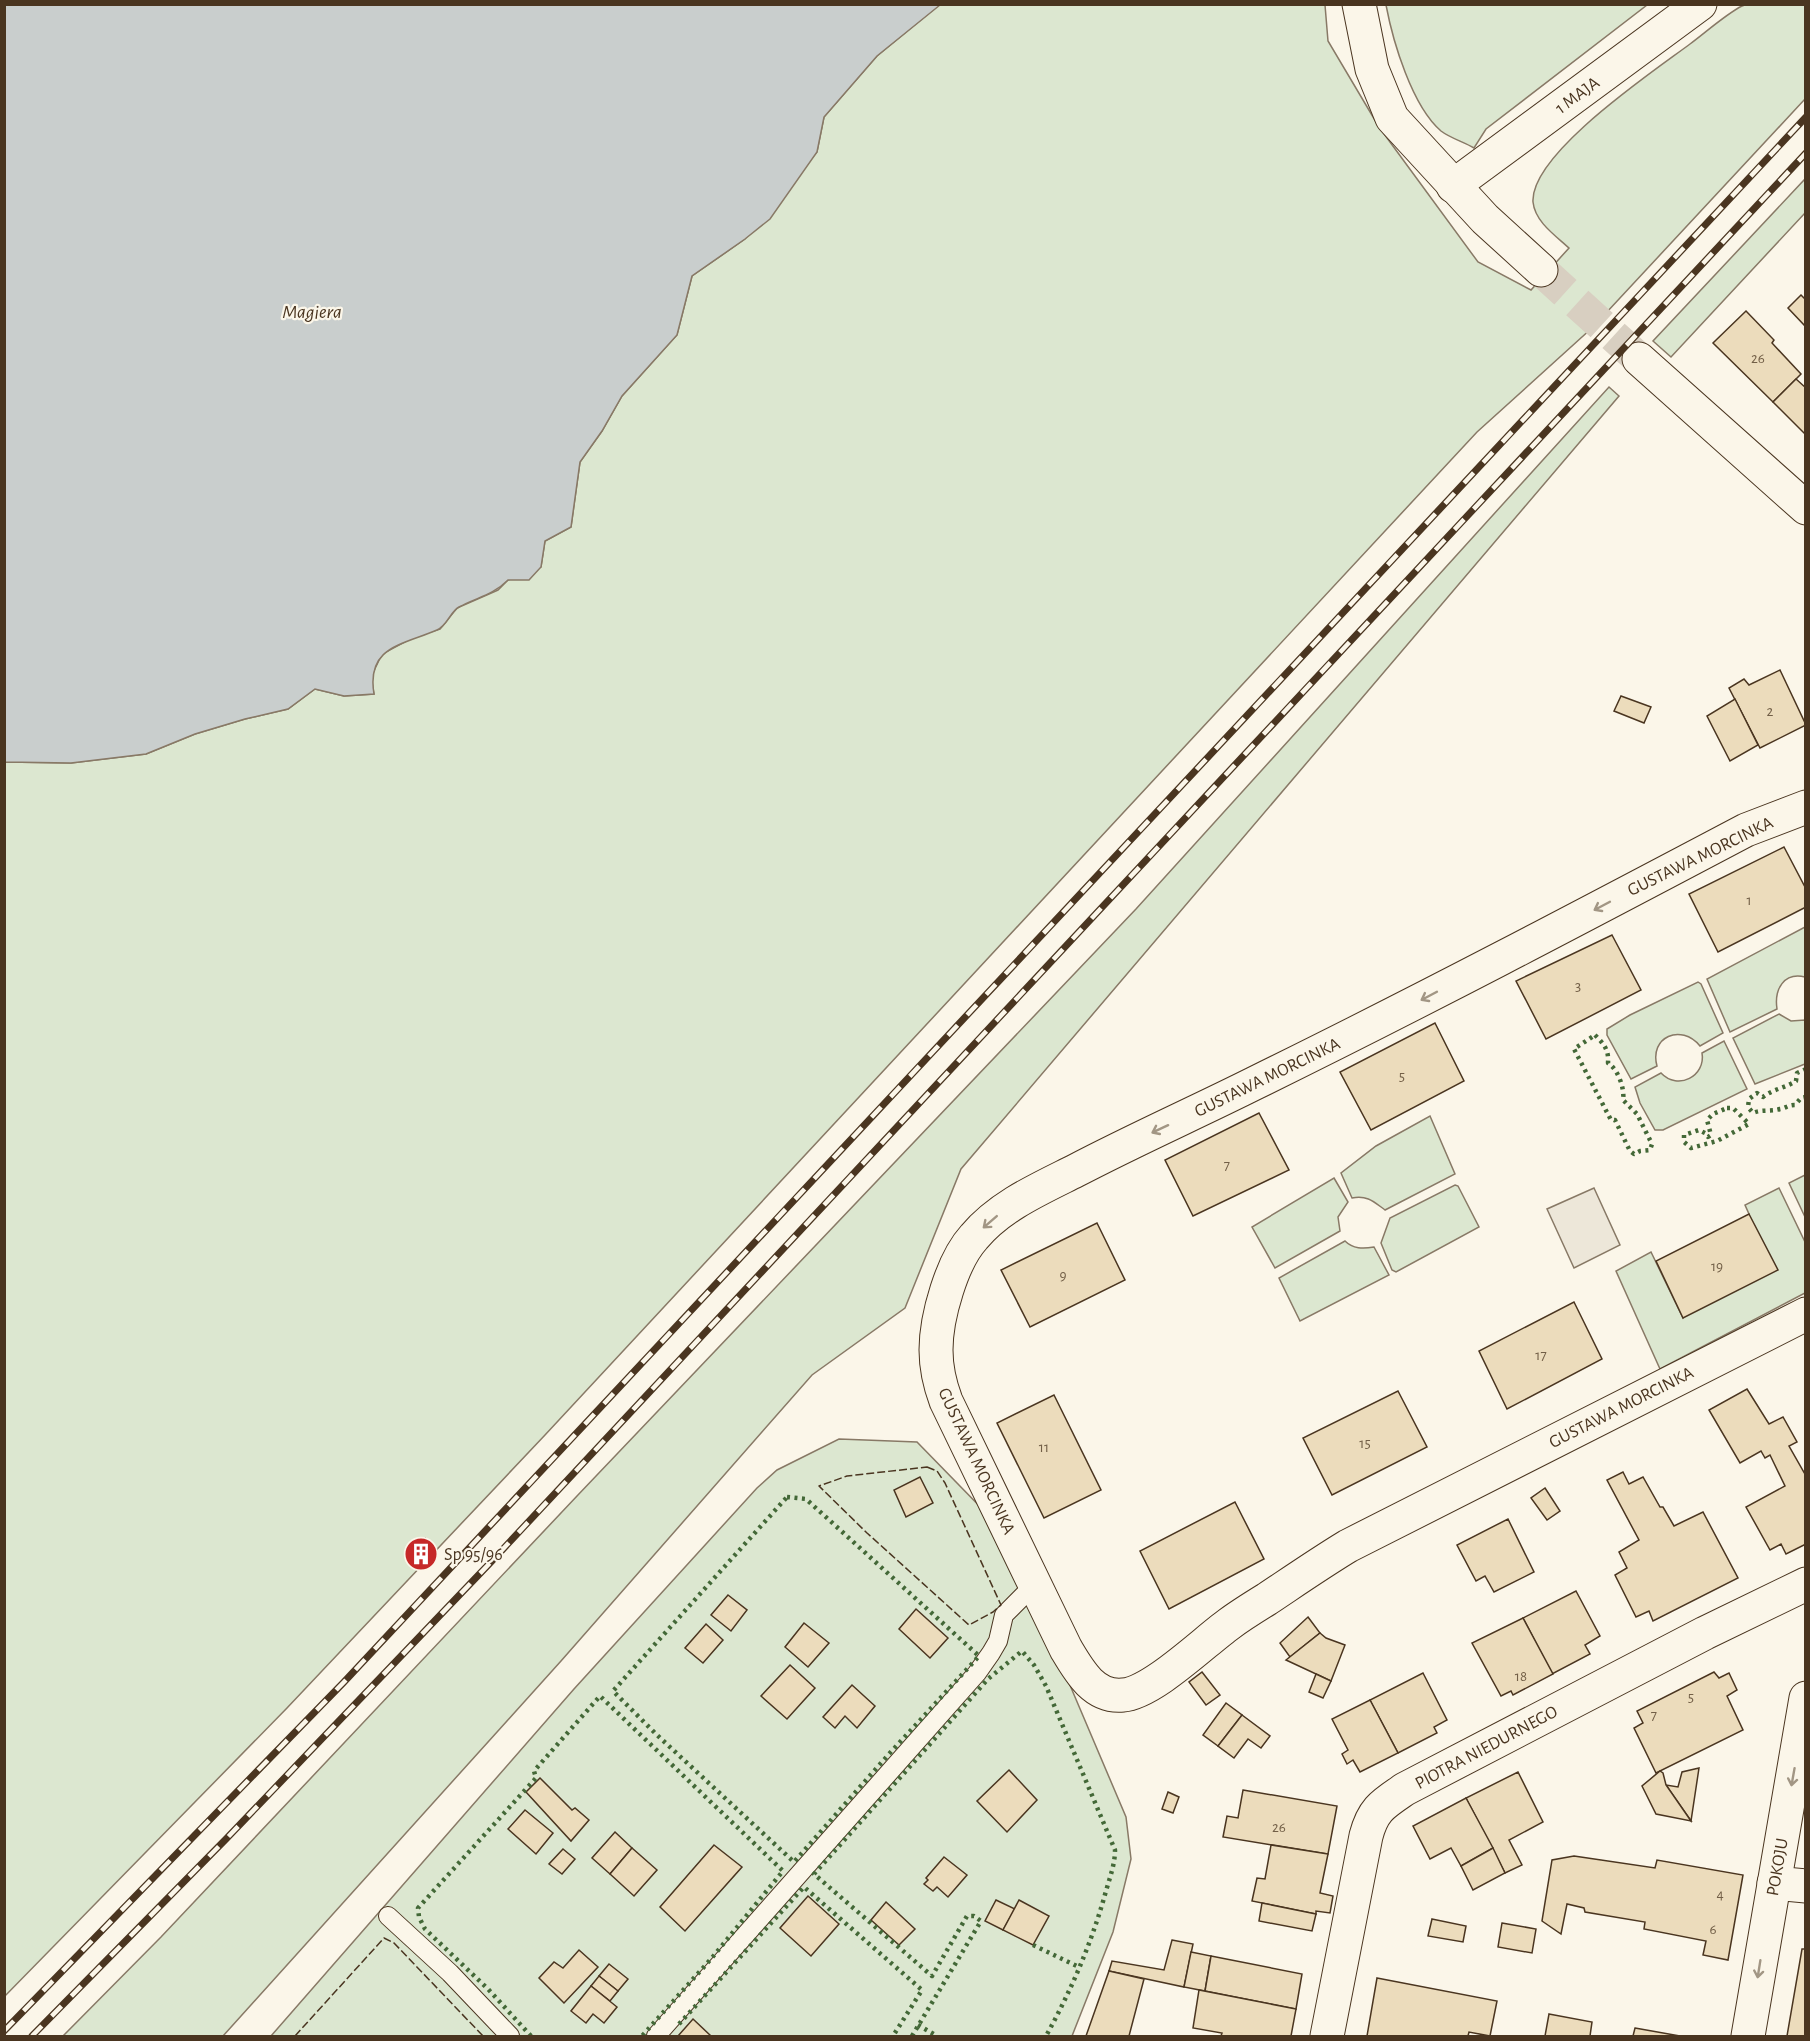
<svg xmlns="http://www.w3.org/2000/svg" width="1810" height="2041" viewBox="0 0 1810 2041" font-family="'Alegreya Sans',sans-serif">
	<style>
		.green { fill: #dce7d0; stroke: #887966; stroke-width: 1.5 }
		.parking { fill: #ede7d9; stroke: #887966; stroke-width: 1.5 }
		.water { fill: #c9cecd; stroke: #887966; stroke-width: 1.5 }
		.building { fill: #ecdcbc; stroke: #4a3520; stroke-width: 1.5 }
		.lines { fill: none; stroke-linecap: round; stroke-linejoin: round }
		.street-tunnel { stroke: #d8cfc1; stroke-width: 33; stroke-dasharray: 33 16; stroke-linecap: butt }
		.lane-casing { stroke: #4a3520; stroke-width: 20 }
		.street-casing { stroke: #4a3520; stroke-width: 35 }
		.lane { stroke: #fbf6e9; stroke-width: 18 }
		.street { stroke: #fbf6e9; stroke-width: 33 }
		.rail-casing { stroke: #4a3520; stroke-width: 7 }
		.rail { stroke: #fbf6e9; stroke-width: 4.5; stroke-dasharray: 14; stroke-linecap: butt }
		.hedge { stroke: #436837; stroke-width: 4.5; stroke-dasharray: 3 4.5; stroke-linecap: butt }
		.fence { stroke: #4a3520; stroke-width: 1.5; stroke-dasharray: 8 3; stroke-linecap: butt }
		.oneway { stroke: #a29684 }
		.labels { text-anchor: middle; stroke-width: 4.5; stroke-linejoin: round; paint-order: stroke }
		.number-label { font-size: 15px; fill: #725f47 }
		.street-label { font-size: 18px; fill: #4a3520; stroke: #fbf6e9 }
		.poi-label { font-size: 18px; fill: #4a3520; stroke: #fbf6e9; text-anchor: start }
		.water-label { font-size: 20px; font-style: italic; fill: #4a3520; stroke: #fbf6e9 }
	</style>
	<rect width="100%" height="100%" fill="#fbf6e9"/>
	<g class="green">
		<path d="M940,4L1325,5L1328,41L1379,127L1478,262L1531,290L1569,248C1556,236 1535,222 1533,202C1530,154 1654,71 1690,44C1705,33 1726,14 1742,6C1750,1 1793,5 1805,5V99L1593,327L1477,432L545,1435L287,1708L5,1996V762L71,763L146,754L195,734L245,719L288,709L315,689L344,696L374,694L371,677L382,654L414,637L440,629L457,608L498,590L508,580L541,567L545,541L571,527L580,462L602,431L622,396L677,335L692,276L745,239L817,152L824,117L877,56Z"/>
		<path d="M1386,5V4L1647,5L1486,129L1474,148C1464,142 1450,138 1441,131C1412,106 1393,42 1386,5Z"/>
		<path d="M1805,179V213L1671,357L1653,341Z"/>
		<path d="M1609,387L1619,396L961,1169L905,1308L812,1375L561,1661L223,2036H63L161,1937L577,1496L1136,909Z"/>
		<path d="M1805,927V977C1784,972 1774,989 1777,1009L1730,1032L1707,979Z"/>
		<path d="M1698,982L1701,984L1723,1033L1700,1046C1681,1023 1649,1037 1657,1066L1631,1079L1607,1035V1029L1630,1015Z"/>
		<path d="M1779,1014L1791,1021L1805,1020V1064L1755,1084L1733,1038Z"/>
		<path d="M1724,1041L1747,1089L1663,1130H1655L1640,1103L1635,1087L1661,1073C1678,1091 1706,1076 1702,1053Z"/>
		<path d="M1430,1116L1455,1174L1385,1210C1374,1202 1368,1195 1352,1198L1341,1173L1376,1146Z"/>
		<path d="M1805,1175V1217L1789,1183Z"/>
		<path d="M1334,1178L1348,1202L1338,1217L1340,1231L1275,1268L1252,1227Z"/>
		<path d="M1455,1185L1458,1186L1479,1227L1396,1272L1392,1270L1381,1243L1390,1218Z"/>
		<path d="M1779,1188L1805,1242V1293L1660,1369L1616,1271L1651,1252L1683,1318L1749,1214L1745,1205Z"/>
		<path d="M1345,1241C1353,1249 1363,1249 1374,1247L1389,1275L1300,1321L1279,1278Z"/>
		<path d="M839,1439L917,1442L994,1521L1058,1657L1126,1817L1131,1859L1113,1932L1072,2036H271L574,1689L757,1488L777,1470Z"/>
	</g>
	<path class="parking" d="M1594,1188L1620,1245L1574,1268L1547,1209Z"/>
	<path class="water" d="M5,4H940V5L877,56L824,117L817,152L770,219L745,239L692,276L677,335L622,396L602,431L580,462L571,527L545,541L541,567L529,580H508C492,596 477,597 459,607C450,612 447,626 437,630C403,645 366,646 374,694L344,696L315,689L288,709L245,719L195,734L146,754L71,763L5,762Z"/>
	<g class="building">
		<path d="M1801,295L1806,300V327L1788,308Z"/>
		<path d="M1746,311L1774,340L1772,343L1801,374L1773,402L1713,343Z"/>
		<path d="M1796,379L1806,388V435L1773,402Z"/>
		<path d="M1780,670L1806,725L1760,748L1729,688L1744,679L1749,685Z"/>
		<path d="M1621,696L1651,707L1644,723L1614,711Z"/>
		<path d="M1735,699L1758,745L1730,761L1707,716Z"/>
		<path d="M1784,847L1806,889V907L1718,952L1689,894Z"/>
		<path d="M1612,935L1641,990L1546,1039L1516,981Z"/>
		<path d="M1435,1023L1464,1081L1371,1130L1340,1072Z"/>
		<path d="M1259,1113L1289,1170L1193,1216L1165,1160Z"/>
		<path d="M1749,1214L1778,1270L1683,1318L1656,1261Z"/>
		<path d="M1097,1223L1125,1280L1030,1327L1001,1270Z"/>
		<path d="M1574,1302L1602,1359L1507,1409L1479,1351Z"/>
		<path d="M1747,1389L1769,1424L1783,1417L1797,1442L1789,1446L1806,1476V1544L1786,1554L1781,1544L1770,1550L1746,1507L1785,1486L1770,1455L1765,1458L1761,1451L1740,1463L1709,1410Z"/>
		<path d="M1398,1391L1427,1447L1332,1495L1303,1438Z"/>
		<path d="M1054,1395L1101,1490L1044,1518L997,1423Z"/>
		<path d="M1623,1472L1629,1484L1643,1477L1660,1507H1663L1674,1526L1703,1512L1738,1578L1653,1621L1649,1611L1636,1617L1615,1575L1627,1568L1619,1552L1639,1540L1607,1480Z"/>
		<path d="M920,1477L933,1503L906,1517L894,1490Z"/>
		<path d="M1545,1488L1560,1511L1547,1520L1531,1498Z"/>
		<path d="M1235,1502L1264,1559L1169,1609L1140,1551Z"/>
		<path d="M1508,1519L1534,1572L1494,1592L1485,1576L1476,1581L1457,1545Z"/>
		<path d="M425,1538L437,1550L418,1569L406,1558Z"/>
		<path d="M1576,1591L1600,1636L1585,1645L1590,1654L1552,1674L1523,1618Z"/>
		<path d="M728,1595L747,1610L731,1631L711,1615Z"/>
		<path d="M916,1609L948,1638L930,1658L899,1629Z"/>
		<path d="M1308,1617L1320,1633L1290,1657L1280,1643Z"/>
		<path d="M1523,1618L1553,1674L1513,1695L1511,1691L1501,1696L1472,1643Z"/>
		<path d="M804,1623L829,1643L808,1667L785,1647Z"/>
		<path d="M706,1624L723,1640L703,1663L685,1648Z"/>
		<path d="M1320,1633L1326,1638L1345,1645L1331,1681L1286,1660Z"/>
		<path d="M790,1665L815,1688L787,1719L761,1696Z"/>
		<path d="M1202,1672L1220,1695L1206,1705L1189,1682Z"/>
		<path d="M1714,1672L1719,1678L1729,1673L1737,1690L1727,1696L1743,1730L1656,1773L1634,1728L1643,1723L1637,1711Z"/>
		<path d="M1423,1673L1447,1720L1434,1727L1437,1733L1398,1753L1370,1700Z"/>
		<path d="M1316,1674L1331,1681L1323,1698L1309,1692Z"/>
		<path d="M852,1685L875,1706L857,1728L845,1716L835,1728L823,1717Z"/>
		<path d="M1370,1700L1398,1753L1360,1772L1353,1760L1347,1764L1342,1754L1348,1750L1332,1719Z"/>
		<path d="M1226,1703L1242,1715L1218,1746L1203,1735Z"/>
		<path d="M1242,1715L1270,1736L1261,1748L1248,1739L1234,1758L1218,1746Z"/>
		<path d="M1699,1768L1691,1821L1666,1785L1678,1787L1682,1772Z"/>
		<path d="M1009,1770L1037,1800L1007,1832L977,1801Z"/>
		<path d="M1660,1771L1663,1773L1666,1785L1691,1821L1656,1814L1642,1786Z"/>
		<path d="M1518,1772L1543,1822L1509,1840L1522,1865L1505,1873L1466,1798Z"/>
		<path d="M540,1778L572,1810L575,1808L589,1820L571,1841L526,1792Z"/>
		<path d="M1243,1790L1337,1806L1328,1854L1223,1837L1227,1816L1238,1818Z"/>
		<path d="M1168,1792L1179,1797L1173,1813L1162,1809Z"/>
		<path d="M1466,1798L1493,1848L1461,1866L1451,1848L1430,1859L1413,1826Z"/>
		<path d="M525,1810L553,1833L536,1854L508,1829Z"/>
		<path d="M615,1832L632,1848L610,1874L592,1858Z"/>
		<path d="M714,1845L742,1867L685,1931L660,1907Z"/>
		<path d="M1271,1845L1328,1854L1320,1893L1333,1896L1330,1913L1316,1911V1914L1252,1901L1257,1878L1265,1879Z"/>
		<path d="M632,1848L657,1870L634,1896L610,1874Z"/>
		<path d="M1493,1848L1505,1873L1473,1890L1461,1866Z"/>
		<path d="M563,1849L575,1859L562,1874L549,1864Z"/>
		<path d="M1574,1856L1655,1868L1657,1860L1743,1875L1728,1960L1703,1955L1706,1941L1644,1929L1645,1922L1585,1912L1584,1908L1567,1904L1561,1934L1542,1921L1552,1860Z"/>
		<path d="M944,1857L967,1875L948,1897L937,1887L933,1891L924,1884L928,1880L926,1878Z"/>
		<path d="M808,1896L839,1924L811,1956L780,1928Z"/>
		<path d="M996,1900L1015,1909L1003,1930L985,1921Z"/>
		<path d="M1019,1900L1049,1916L1033,1945L1003,1930Z"/>
		<path d="M886,1902L915,1929L899,1945L871,1920Z"/>
		<path d="M1262,1903L1316,1914L1312,1931L1259,1921Z"/>
		<path d="M1432,1919L1466,1926L1463,1942L1428,1936Z"/>
		<path d="M1502,1923L1536,1929L1532,1953L1498,1947Z"/>
		<path d="M1172,1940L1193,1944L1184,1987L1109,1971L1112,1961L1164,1970Z"/>
		<path d="M1802,1949H1806V2036H1787Z"/>
		<path d="M579,1950L598,1967L564,2003L539,1978L554,1962L563,1968Z"/>
		<path d="M1191,1952L1211,1956L1205,1991L1184,1987Z"/>
		<path d="M1211,1956L1302,1974L1296,2009L1205,1991Z"/>
		<path d="M609,1964L628,1979L618,1991L599,1976Z"/>
		<path d="M1109,1971L1144,1979L1129,2036H1086Z"/>
		<path d="M599,1976L618,1991L610,2001L591,1986Z"/>
		<path d="M1377,1978L1497,2001L1490,2036L1469,2032L1468,2036H1367Z"/>
		<path d="M591,1986L617,2007L604,2023L593,2014L586,2023L571,2011Z"/>
		<path d="M1199,1990L1296,2009L1291,2036H1221L1222,2033L1193,2028Z"/>
		<path d="M1549,2014L1592,2022L1590,2036H1545Z"/>
		<path d="M693,2019L711,2036H678Z"/>
		<path d="M1635,2028L1680,2036H1633Z"/>
	</g>
	<g class="lines">
		<path class="street-tunnel" d="M1541,270L1639,359"/>
		<g class="lane-casing">
			<g id="lane">
				<path d="M388,1916L450,1973L510,2036"/>
				<path d="M656,2036L977,1673L991,1653L998,1641L1004,1615L1036,1583"/>
			</g>
		</g>
		<g class="street-casing">
			<g id="street">
				<path d="M1359,4L1372,69L1392,118L1485,219L1541,270"/>
				<path d="M1453,186L1700,4"/>
				<path d="M1639,359L1806,508"/>
				<path d="M1806,807L1746,830C1583,916 1420,1002 1255,1083C1195,1113 1134,1140 1075,1171C1039,1189 1000,1206 974,1237C952,1261 936,1317 936,1350C936,1368 940,1385 946,1401L1066,1649C1079,1671 1094,1698 1123,1695C1152,1693 1204,1642 1229,1624C1241,1615 1254,1607 1267,1599C1294,1581 1320,1563 1348,1546L1806,1314"/>
				<path d="M1774,1883L1806,1886"/>
				<path d="M1327,2036L1366,1836C1373,1809 1383,1804 1405,1789L1705,1633L1806,1584"/>
				<path d="M1748,2036L1806,1698"/>
			</g>
		</g>
		<use href="#lane" class="lane"/>
		<use href="#street" class="street"/>
		<g class="rail-casing">
			<g id="rail">
				<path d="M4,2031L344,1682L1806,117"/>
				<path d="M32,2036L227,1838L490,1563L1806,153"/>
			</g>
		</g>
		<use href="#rail" class="rail"/>
		<g class="hedge">
			<path d="M1595,1035C1604,1044 1609,1050 1608,1063C1618,1069 1625,1089 1623,1100L1637,1114L1652,1144L1650,1150L1640,1151L1634,1154L1630,1151L1615,1120H1611L1574,1049Z"/>
			<path d="M1806,1069L1797,1073L1796,1081C1785,1088 1773,1089 1763,1097L1757,1093L1749,1099L1748,1107L1753,1113C1762,1109 1771,1112 1780,1109C1786,1108 1788,1105 1795,1105L1801,1098L1806,1097"/>
			<path d="M1727,1108H1733L1749,1124L1717,1141L1691,1148L1684,1142V1135L1699,1130L1705,1133L1708,1137L1711,1135L1707,1120L1713,1114Z"/>
			<path d="M787,1497L806,1499L979,1656L889,1754L794,1862L657,1735L613,1691Z"/>
			<path d="M1033,1945L1079,1967"/>
			<path d="M679,2024L804,1887L922,1990L893,2036"/>
			<path d="M918,2025L937,2036"/>
			<path d="M531,2036L488,1989L425,1929L419,1917L418,1908L536,1778L534,1771L600,1696L783,1871L711,1959L642,2036"/>
			<path d="M912,2036L981,1921L974,1916H967L932,1976L814,1874L988,1679L1022,1651L1034,1665L1046,1686L1115,1850C1115,1864 1110,1877 1106,1891C1092,1942 1071,1991 1046,2036"/>
		</g>
		<g class="fence">
			<path d="M927,1467L937,1471L945,1483L1001,1605L993,1612L969,1625L867,1533L819,1486L847,1476Z"/>
			<path d="M1806,1851V1862"/>
			<path d="M295,2036L384,1938L394,1943L483,2036"/>
		</g>
	</g>
	<defs><path id="oneway-shaft" d="M-6 0H5M1.5-3L5.5 0L1.5 3" fill="none" stroke-width="1.6" stroke-linecap="round" stroke-linejoin="round" transform="scale(1.5)"/></defs>
	<g class="oneway">
		<use href="#oneway-shaft" transform="translate(1602 906) rotate(152)"/>
		<use href="#oneway-shaft" transform="translate(1429 996) rotate(152)"/>
		<use href="#oneway-shaft" transform="translate(1160 1129) rotate(155)"/>
		<use href="#oneway-shaft" transform="translate(990 1222) rotate(139)"/>
		<use href="#oneway-shaft" transform="translate(1793 1777) rotate(100)"/>
		<use href="#oneway-shaft" transform="translate(1759 1969) rotate(99)"/>
	</g>
	<defs>
		<g id="building-disc" transform="scale(1.725)"><circle r="9.5" fill="#c62828" stroke="#fbf6e9"/><path d="M-4-6H4V6H1V3H-1V6H-4ZM-2.5-4.3h1.7v1.8h-1.7ZM.8-4.3h1.7v1.8H.8ZM-2.5-1h1.7V.8h-1.7ZM.8-1h1.7V.8H.8Z" fill="#fff"/></g>
	</defs>
	<g fill-rule="evenodd">
		<use href="#building-disc" x="421" y="1554"/>
	</g>
	<g class="labels">
		<g class="number-label">
			<text x="1758" y="363">26</text>
			<text x="1770" y="716">2</text>
			<text x="1749" y="905">1</text>
			<text x="1578" y="991">3</text>
			<text x="1402" y="1081">5</text>
			<text x="1227" y="1170">7</text>
			<text x="1717" y="1271">19</text>
			<text x="1063" y="1280">9</text>
			<text x="1541" y="1360">17</text>
			<text x="1365" y="1448">15</text>
			<text x="1044" y="1452">11</text>
			<text x="1521" y="1681">18</text>
			<text x="1691" y="1702">5</text>
			<text x="1654" y="1720">7</text>
			<text x="1279" y="1832">26</text>
			<text x="1720" y="1899">4</text>
			<text x="1713" y="1934">6</text>
		</g>
		<g class="street-label">
			<text transform="translate(1577 95) rotate(-36)" y="6">1 MAJA</text>
			<text transform="translate(1700 856) rotate(-26)" y="6">GUSTAWA MORCINKA</text>
			<text transform="translate(1267 1077) rotate(-26)" y="6">GUSTAWA MORCINKA</text>
			<text transform="translate(1621 1407) rotate(-27)" y="6">GUSTAWA MORCINKA</text>
			<text transform="translate(977 1461) rotate(65)" y="6">GUSTAWA MORCINKA</text>
			<text transform="translate(1486 1747) rotate(-28)" y="6">PIOTRA NIEDURNEGO</text>
			<text transform="translate(1777 1867) rotate(-80)" y="6">POKOJU</text>
		</g>
		<g class="poi-label">
			<text x="444" y="1560">Sp 95/96</text>
		</g>
		<g class="water-label">
			<text x="312" y="318">Magiera</text>
		</g>
	</g>
	<rect width="1810" height="2041" fill="none" stroke="#4a3520" stroke-width="12"/>
</svg>
